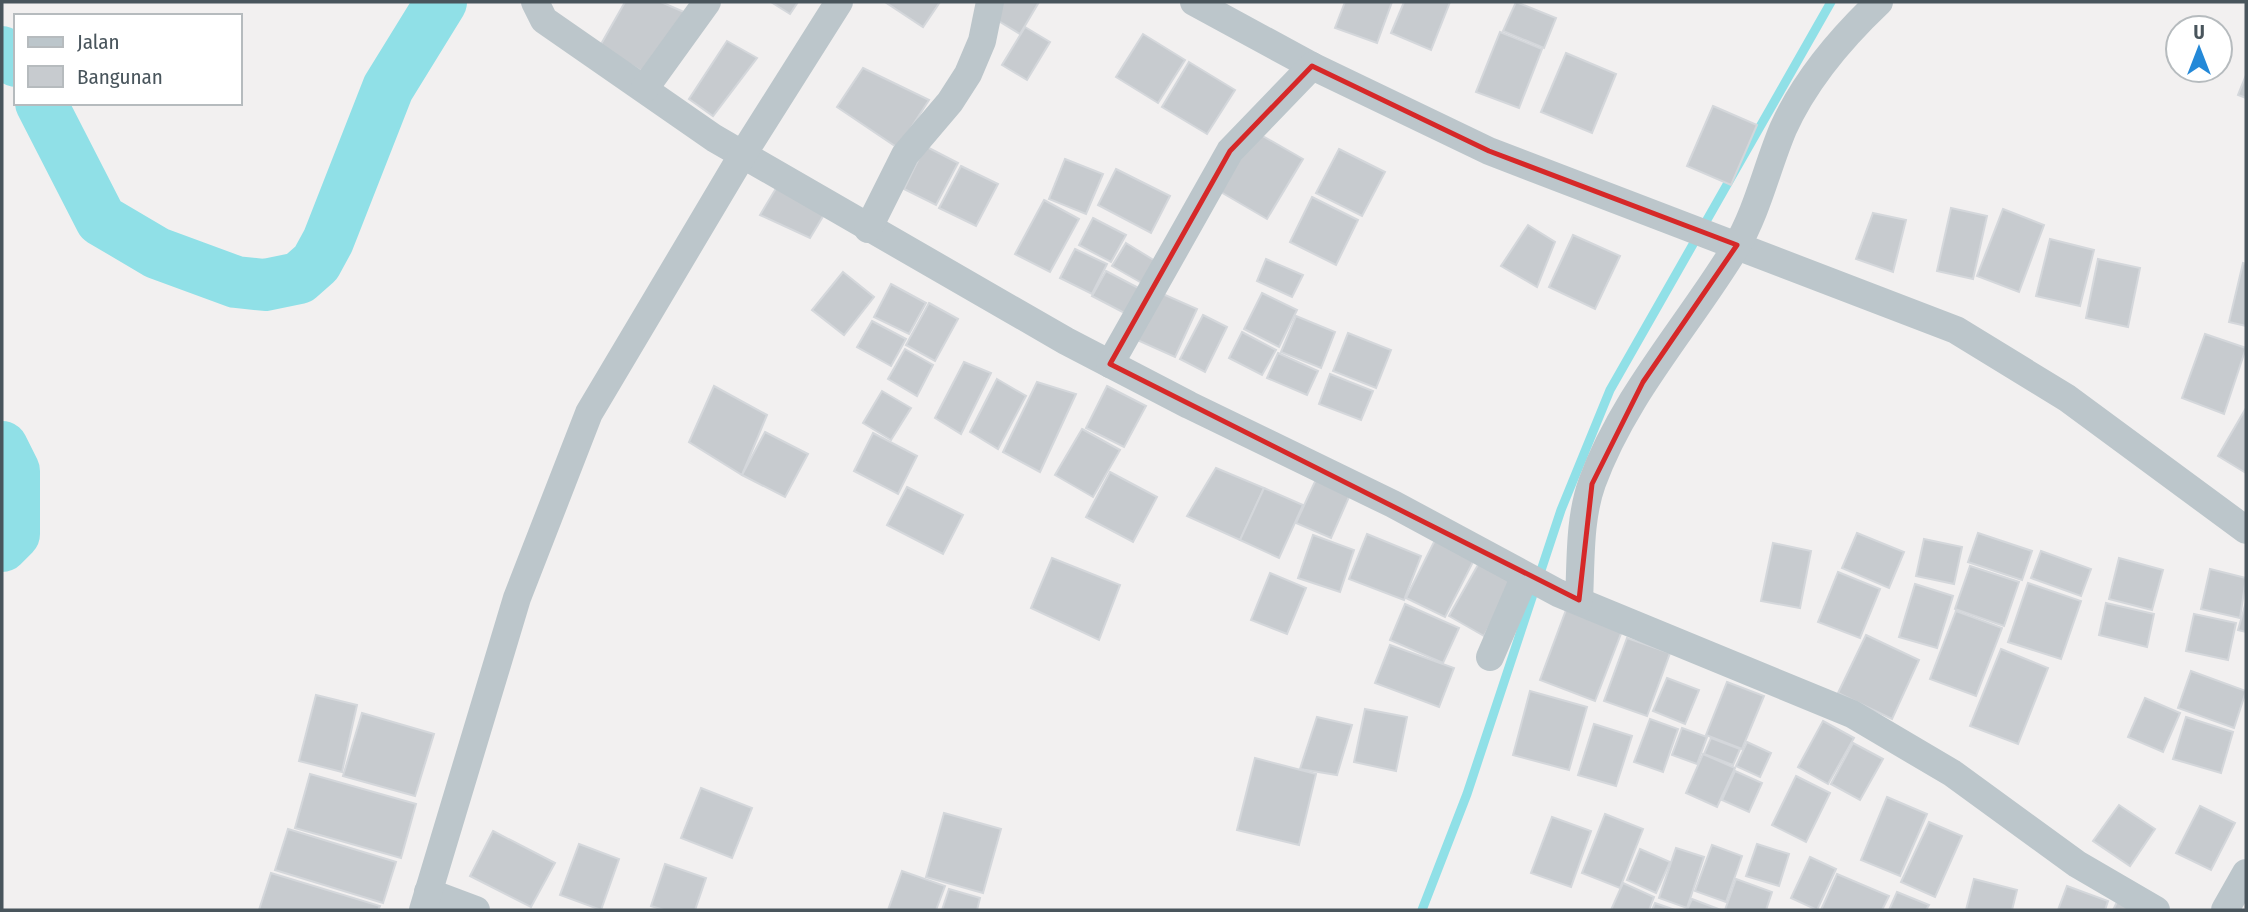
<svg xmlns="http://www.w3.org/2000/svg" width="2248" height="912" viewBox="0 0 2248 912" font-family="'Fira Sans Condensed',sans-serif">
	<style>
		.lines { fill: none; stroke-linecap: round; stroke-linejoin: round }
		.stream { stroke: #90e0e7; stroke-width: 9 }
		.river { stroke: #90e0e7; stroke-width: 52 }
		.building { fill: #c7cbcf; stroke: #d4d7db; stroke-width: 2 }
		.minor { stroke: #bcc6cb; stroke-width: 28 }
		.marked { fill: none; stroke: #d62828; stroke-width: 5; stroke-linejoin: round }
	</style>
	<rect width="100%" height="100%" fill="#f2f0f0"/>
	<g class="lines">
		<path class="stream" d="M1422,910L1467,794L1561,510L1610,390L1831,2"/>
		<g class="river">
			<path d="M2,52L16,61"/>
			<path d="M41,103L101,220L157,253L236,282L265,285L299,278L316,263L328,241L388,88L441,2"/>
			<path d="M2,447L14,471V534L2,546"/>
		</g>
	</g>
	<g class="building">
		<path d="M625,2H661L684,12L643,72L600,46Z"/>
		<path d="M771,2H798L790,14Z"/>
		<path d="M885,2H940L923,27Z"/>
		<path d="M1001,2H1039L1020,34L992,17Z"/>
		<path d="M1345,2H1392L1377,43L1335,28Z"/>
		<path d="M1404,2H1450L1431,50L1391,33Z"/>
		<path d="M1516,2L1556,18L1544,48L1503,31Z"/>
		<path d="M1025,27L1050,42L1027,80L1002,65Z"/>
		<path d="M1500,32L1542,49L1519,108L1476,92Z"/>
		<path d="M1143,34L1185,60L1158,103L1116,77Z"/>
		<path d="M727,41L757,58L713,116L689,99Z"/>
		<path d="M1566,53L1616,74L1592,133L1541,112Z"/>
		<path d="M1189,62L1235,90L1207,134L1162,107Z"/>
		<path d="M863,68L929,100L898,148L837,107Z"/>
		<path d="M2246,75V98L2238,95Z"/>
		<path d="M1713,106L1757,125L1731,185L1687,166Z"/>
		<path d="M1254,131L1303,159L1267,219L1219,191Z"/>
		<path d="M925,146L958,163L936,205L904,189Z"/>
		<path d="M1339,149L1385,172L1362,216L1316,193Z"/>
		<path d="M1065,159L1103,174L1086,214L1049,199Z"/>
		<path d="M961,166L998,184L976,226L939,208Z"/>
		<path d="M1116,169L1170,196L1151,233L1098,205Z"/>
		<path d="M778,185L825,213L810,238L760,215Z"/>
		<path d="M1312,197L1358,220L1336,265L1290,242Z"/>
		<path d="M1044,200L1079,219L1050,272L1015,254Z"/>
		<path d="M1951,208L1987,216L1973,279L1937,271Z"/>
		<path d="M2003,209L2044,225L2019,292L1977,276Z"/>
		<path d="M1873,213L1906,220L1893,272L1856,259Z"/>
		<path d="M1093,218L1126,235L1111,262L1079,245Z"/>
		<path d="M1528,225L1555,242L1537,287L1501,266Z"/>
		<path d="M1573,235L1620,256L1595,309L1549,287Z"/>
		<path d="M2050,239L2094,250L2080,306L2036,296Z"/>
		<path d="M1126,243L1160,264L1147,286L1112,266Z"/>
		<path d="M1075,249L1107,264L1092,294L1060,278Z"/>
		<path d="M1266,259L1303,275L1292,297L1257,281Z"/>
		<path d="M2098,259L2140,268L2128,327L2086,318Z"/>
		<path d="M2243,263L2246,264V326L2229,322Z"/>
		<path d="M1106,271L1146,292L1132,317L1092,296Z"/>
		<path d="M843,272L874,297L844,335L812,310Z"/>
		<path d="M891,284L926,303L909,334L874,317Z"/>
		<path d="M1156,291L1197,309L1175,357L1135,339Z"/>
		<path d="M1262,293L1297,310L1279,347L1244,329Z"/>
		<path d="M929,303L958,319L935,361L906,345Z"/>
		<path d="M1203,315L1227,327L1205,372L1180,359Z"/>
		<path d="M1296,316L1335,332L1321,368L1281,352Z"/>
		<path d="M872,321L906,339L891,366L857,347Z"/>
		<path d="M1242,332L1276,350L1262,375L1229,358Z"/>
		<path d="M1348,333L1391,350L1376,388L1333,371Z"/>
		<path d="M2205,334L2246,348L2224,414L2182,398Z"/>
		<path d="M905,349L933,365L917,396L888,379Z"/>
		<path d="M1278,353L1318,371L1307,395L1267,378Z"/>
		<path d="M964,362L991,373L961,434L935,418Z"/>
		<path d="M1330,374L1373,391L1361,420L1319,404Z"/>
		<path d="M997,379L1026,396L998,449L970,432Z"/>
		<path d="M1037,382L1076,394L1040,472L1003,452Z"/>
		<path d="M714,386L767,415L742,475L689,442Z"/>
		<path d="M1107,386L1146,406L1124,447L1086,428Z"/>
		<path d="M882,391L911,408L891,440L863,423Z"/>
		<path d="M2246,408V473L2218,456Z"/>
		<path d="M1082,429L1120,450L1093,497L1055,475Z"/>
		<path d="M765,432L808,454L785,497L742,475Z"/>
		<path d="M873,433L917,456L898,494L854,471Z"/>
		<path d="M1216,468L1264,488L1240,540L1187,516Z"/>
		<path d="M1110,472L1157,497L1133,542L1086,517Z"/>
		<path d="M1318,475L1352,490L1331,538L1296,523Z"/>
		<path d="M907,487L963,515L943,554L887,525Z"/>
		<path d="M1264,488L1303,505L1279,558L1240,540Z"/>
		<path d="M1857,533L1904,552L1889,588L1842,568Z"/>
		<path d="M1978,533L2032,551L2022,580L1968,562Z"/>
		<path d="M1367,534L1421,556L1404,600L1349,579Z"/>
		<path d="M1313,535L1354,550L1340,592L1298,578Z"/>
		<path d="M1437,536L1476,556L1445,617L1406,598Z"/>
		<path d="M1924,539L1962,547L1954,584L1916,576Z"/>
		<path d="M1773,543L1811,551L1800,608L1761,601Z"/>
		<path d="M2041,551L2091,569L2081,596L2031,578Z"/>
		<path d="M1052,558L1120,585L1099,640L1031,608Z"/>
		<path d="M2119,558L2163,570L2152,610L2109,599Z"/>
		<path d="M1479,563L1514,583L1484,636L1449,616Z"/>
		<path d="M1970,566L2019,582L2004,626L1955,609Z"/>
		<path d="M2210,569L2246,578L2240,618L2201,609Z"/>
		<path d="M1838,572L1880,589L1860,638L1818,622Z"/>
		<path d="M1270,573L1306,588L1287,634L1251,620Z"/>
		<path d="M2028,583L2081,601L2061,659L2008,642Z"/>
		<path d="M1915,584L1953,596L1937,648L1899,637Z"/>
		<path d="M2246,602V632L2238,630Z"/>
		<path d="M2106,603L2154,614L2147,647L2099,635Z"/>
		<path d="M1405,604L1459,628L1443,663L1390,640Z"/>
		<path d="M1566,610L1622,631L1595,701L1540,680Z"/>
		<path d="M1956,611L2002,628L1976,696L1930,679Z"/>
		<path d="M2194,614L2236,623L2228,660L2186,651Z"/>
		<path d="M1866,635L1919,660L1892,719L1838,693Z"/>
		<path d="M1627,638L1670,653L1647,716L1604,701Z"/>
		<path d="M1390,645L1454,668L1439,707L1375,683Z"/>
		<path d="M2001,649L2048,668L2018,744L1970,726Z"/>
		<path d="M2191,671L2246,691L2234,728L2178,708Z"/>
		<path d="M1667,678L1699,690L1685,724L1653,711Z"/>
		<path d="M1727,682L1764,696L1742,749L1706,735Z"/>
		<path d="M1530,691L1587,707L1569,770L1513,755Z"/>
		<path d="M316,695L357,705L342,772L299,761Z"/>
		<path d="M2145,698L2180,713L2163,752L2128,737Z"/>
		<path d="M1365,709L1407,717L1396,771L1354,762Z"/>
		<path d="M362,713L434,734L415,796L343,776Z"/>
		<path d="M1317,717L1352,725L1337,775L1300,769Z"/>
		<path d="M2186,717L2233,732L2221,773L2173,759Z"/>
		<path d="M1650,719L1678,729L1663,772L1634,762Z"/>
		<path d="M1823,721L1854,738L1828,784L1798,767Z"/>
		<path d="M1594,724L1632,736L1616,786L1578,775Z"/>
		<path d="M1682,728L1707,737L1697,764L1672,755Z"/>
		<path d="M1711,738L1740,749L1733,765L1704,754Z"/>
		<path d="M1747,742L1771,753L1760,777L1736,766Z"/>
		<path d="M1853,743L1883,759L1860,800L1831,784Z"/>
		<path d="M1703,754L1735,768L1717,807L1686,793Z"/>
		<path d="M1255,758L1316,774L1299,845L1237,830Z"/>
		<path d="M1735,771L1762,783L1749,812L1722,800Z"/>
		<path d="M310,774L416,804L401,858L295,828Z"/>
		<path d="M1796,776L1830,793L1806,842L1772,825Z"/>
		<path d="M701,788L752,808L732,858L681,838Z"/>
		<path d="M1887,797L1927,814L1900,876L1861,860Z"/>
		<path d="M2119,805L2155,829L2130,866L2093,841Z"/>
		<path d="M2200,806L2235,823L2211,870L2176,853Z"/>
		<path d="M944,813L1001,829L983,893L926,877Z"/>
		<path d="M1605,814L1643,829L1620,888L1582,873Z"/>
		<path d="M1552,817L1591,831L1571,887L1531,873Z"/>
		<path d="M1929,822L1962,836L1935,897L1901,882Z"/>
		<path d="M288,829L396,862L383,903L275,870Z"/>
		<path d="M493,831L555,863L531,907L470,876Z"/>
		<path d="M579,844L619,859L601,910L560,895Z"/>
		<path d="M1757,844L1789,854L1779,886L1746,876Z"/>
		<path d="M1712,845L1742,856L1726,902L1695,891Z"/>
		<path d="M1676,848L1704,857L1687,908L1659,898Z"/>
		<path d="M1640,849L1670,862L1656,893L1627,880Z"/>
		<path d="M1810,857L1836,869L1817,910L1791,898Z"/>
		<path d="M665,864L706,878L695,910H664L651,906Z"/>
		<path d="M902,871L945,886L936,910H888Z"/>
		<path d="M271,873L380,906L378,910H259Z"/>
		<path d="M1837,874L1889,896L1882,910H1821Z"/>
		<path d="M1736,879L1772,892L1766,910H1725Z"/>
		<path d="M1974,879L2017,890L2012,910H1966Z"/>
		<path d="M1623,883L1654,897L1649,910H1611Z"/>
		<path d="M2067,886L2108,901L2105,910H2058Z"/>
		<path d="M949,889L980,898L977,910H942Z"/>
		<path d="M1897,892L1929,905L1926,910H1889Z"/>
		<path d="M2120,896L2151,910H2113Z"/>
		<path d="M1692,899L1721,910H1687Z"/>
		<path d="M1655,903L1675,910H1652Z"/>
	</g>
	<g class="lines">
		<g class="minor">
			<path d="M535,2L544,20L714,138L1066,341L1189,405L1393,504L1558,593L1852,714L1952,773L2077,864L2156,910"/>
			<path d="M1194,2L1312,66L1489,151L1956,330L2067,398L2246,530"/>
			<path d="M645,88L707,2"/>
			<path d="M868,229L905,155L950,102L968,74L982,41L990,2"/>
			<path d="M1110,364L1230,151L1312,66"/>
			<path d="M1579,600C1581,562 1579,519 1592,483C1624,395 1688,326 1736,247C1757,212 1767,167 1783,129C1805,80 1841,38 1879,2"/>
			<path d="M1490,657L1525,576"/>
			<path d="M428,892L476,910"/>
			<path d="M423,910L517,598L589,413L743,154L839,2"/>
			<path d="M2225,910L2246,873"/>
		</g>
	</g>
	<path class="marked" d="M1312,66L1489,151L1737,245L1643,382L1592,484L1579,600L1110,364L1230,151Z"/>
	<rect width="2248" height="912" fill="none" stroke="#49555c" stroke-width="7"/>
	<rect x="14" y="14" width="228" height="91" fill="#ffffff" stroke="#b6bbbe" stroke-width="2"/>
	<rect x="28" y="37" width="35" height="10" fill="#bcc6cb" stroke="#b6bbbe" stroke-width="2"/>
	<text x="77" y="49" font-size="21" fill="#49555c">Jalan</text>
	<rect x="28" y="66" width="35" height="21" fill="#c7cbcf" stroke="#b6bbbe" stroke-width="2"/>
	<text x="77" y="84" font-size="21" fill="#49555c">Bangunan</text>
	<g transform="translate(2199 49)"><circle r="33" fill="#ffffff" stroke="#b6bbbe" stroke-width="2"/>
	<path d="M0-5L12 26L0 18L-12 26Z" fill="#2489d8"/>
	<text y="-10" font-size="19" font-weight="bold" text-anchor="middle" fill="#49555c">U</text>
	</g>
</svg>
